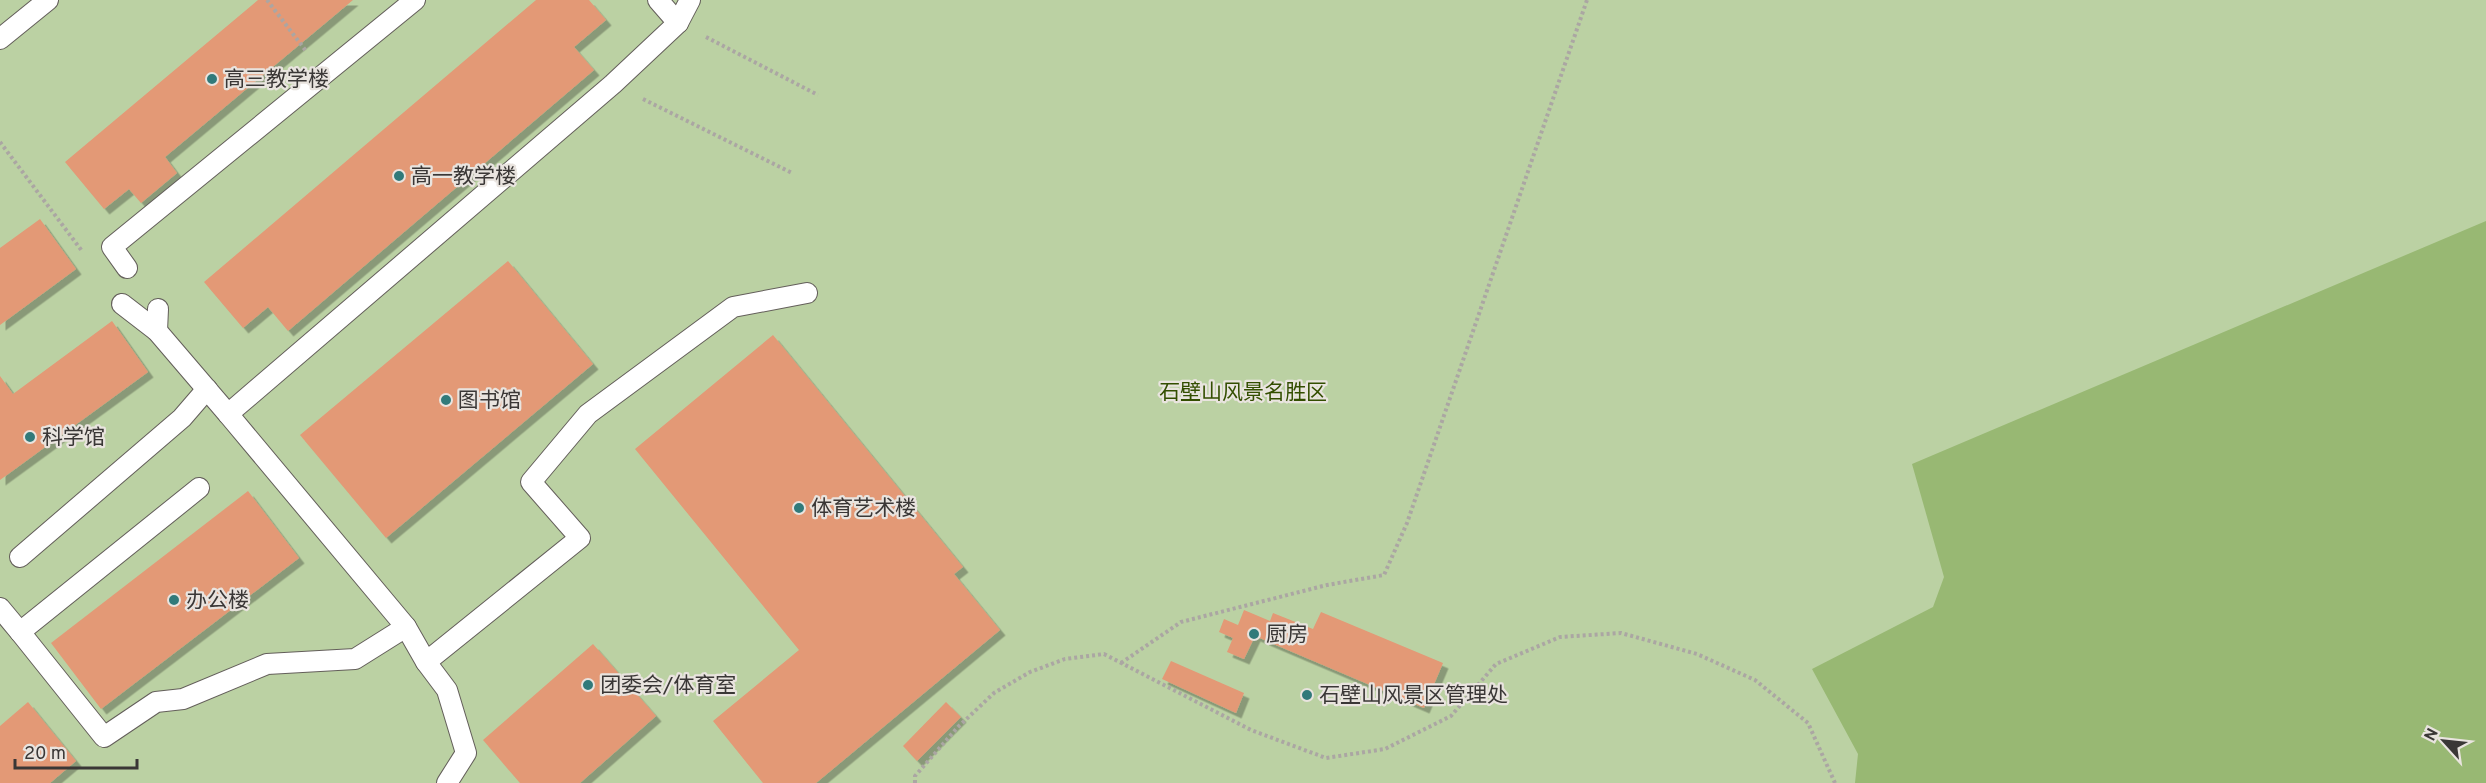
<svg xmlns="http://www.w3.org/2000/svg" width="2486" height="783" viewBox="0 0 2486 783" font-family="Overpass,'Noto Sans SC',sans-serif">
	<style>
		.green { fill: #bbd1a3 }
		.forest { fill: #98b873 }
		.building { fill: #e39976; filter: url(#shadow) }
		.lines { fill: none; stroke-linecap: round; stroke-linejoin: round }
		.service-casing { stroke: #635e5a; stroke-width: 22 }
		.path { stroke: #aba6a3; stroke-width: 4; stroke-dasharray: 3 3; stroke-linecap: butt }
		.service { stroke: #fff; stroke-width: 20 }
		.poi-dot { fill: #317a7a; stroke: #e9e4df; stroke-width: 2 }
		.labels { text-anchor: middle; stroke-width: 4.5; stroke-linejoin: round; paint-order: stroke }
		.poi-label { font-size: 21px; fill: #3a3736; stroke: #e9e4df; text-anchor: start }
		.park-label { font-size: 21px; fill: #334e00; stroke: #e9e4df }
	</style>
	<defs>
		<filter id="shadow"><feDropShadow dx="5.5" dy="5.5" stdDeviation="0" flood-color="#0004"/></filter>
	</defs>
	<rect width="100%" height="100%" fill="#e9e4df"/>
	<rect class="green" x="0" y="0" width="2486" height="783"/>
	<path class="forest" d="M2486,221V783H1855L1858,754L1812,669L1933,607L1944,577L1912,464Z"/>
	<g class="building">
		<path d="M258,0H353L165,157L177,173L141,203L129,189L104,209L65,162Z"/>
		<path d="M536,0H589L606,20L574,47L594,70L288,331L268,307L243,328L204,282Z"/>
		<path d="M40,219L76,269L0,325V248Z"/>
		<path d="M508,261L593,364L386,538L300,435Z"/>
		<path d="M112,321L148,372L0,480V376L13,394Z"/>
		<path d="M773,335L963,567L954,574L1000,630L816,783H763L713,721L799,650L635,449Z"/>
		<path d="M248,491L299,558L101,709L51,643Z"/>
		<path d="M1244,610L1270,621L1273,613L1313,629L1321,612L1443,663L1424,708L1255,636L1244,659L1227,652L1233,638L1219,632L1224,619L1238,625Z"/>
		<path d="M593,644L656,716L580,783H520L483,740Z"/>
		<path d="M1171,661L1244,693L1236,713L1162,679Z"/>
		<path d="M28,702L76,761L50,783H0V726Z"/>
		<path d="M946,702L961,717L917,761L903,746Z"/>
	</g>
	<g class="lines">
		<g class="service-casing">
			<g id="service">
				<path d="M658,0L678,23"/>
				<path d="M0,39L48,0"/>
				<path d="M127,268L112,247L415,0"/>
				<path d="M122,304L157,331L228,414"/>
				<path d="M157,331L158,309"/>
				<path d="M199,488L20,632L104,737L156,702L183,699L267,664L355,659L406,627"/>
				<path d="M20,557L182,418L207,389"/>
				<path d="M0,608L20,632"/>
				<path d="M426,662L580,538L531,482L588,414L733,307L807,293"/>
				<path d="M447,783L466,753L447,690L426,662L406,627L228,414L613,84L678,23L690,0"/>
			</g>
		</g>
		<g class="path">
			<path d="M267,0L306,51"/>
			<path d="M706,37L818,95"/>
			<path d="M643,99L792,173"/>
			<path d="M0,142L82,251"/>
			<path d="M1121,663L1181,622L1327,585L1384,575L1407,523L1587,0"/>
			<path d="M915,783V776L958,727L994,693L1030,672L1065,659L1104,654L1251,730L1326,758L1385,749L1451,716L1496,664L1560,637L1621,633L1697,654L1755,680L1808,723L1835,783"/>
		</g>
		<use href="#service" class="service"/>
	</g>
	<g class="poi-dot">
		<circle cx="212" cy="79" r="6"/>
		<circle cx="399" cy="176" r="6"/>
		<circle cx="446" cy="400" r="6"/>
		<circle cx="30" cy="437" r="6"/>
		<circle cx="799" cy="508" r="6"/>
		<circle cx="174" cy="600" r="6"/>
		<circle cx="1254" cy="634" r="6"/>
		<circle cx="588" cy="685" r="6"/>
		<circle cx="1307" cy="695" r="6"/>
	</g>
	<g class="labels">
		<g class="poi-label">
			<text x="224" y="86">高三教学楼</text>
			<text x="411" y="183">高一教学楼</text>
			<text x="458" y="407">图书馆</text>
			<text x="42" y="444">科学馆</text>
			<text x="811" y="515">体育艺术楼</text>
			<text x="186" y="607">办公楼</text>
			<text x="1266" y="641">厨房</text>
			<text x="600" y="692">团委会/体育室</text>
			<text x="1319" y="702">石壁山风景区管理处</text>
		</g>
		<g class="park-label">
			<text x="1243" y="399">石壁山风景名胜区</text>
		</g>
	</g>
	<g transform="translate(2444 741) rotate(297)" stroke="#e9e4df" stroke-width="4.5" paint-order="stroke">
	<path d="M0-4.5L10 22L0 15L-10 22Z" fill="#3a3736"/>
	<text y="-9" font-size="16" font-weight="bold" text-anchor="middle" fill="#3a3736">N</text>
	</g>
	<path d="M15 759v9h122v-9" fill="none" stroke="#3a3736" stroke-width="3"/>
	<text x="24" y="759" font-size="18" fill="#3a3736" stroke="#e9e4df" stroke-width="4.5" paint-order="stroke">20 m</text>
</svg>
